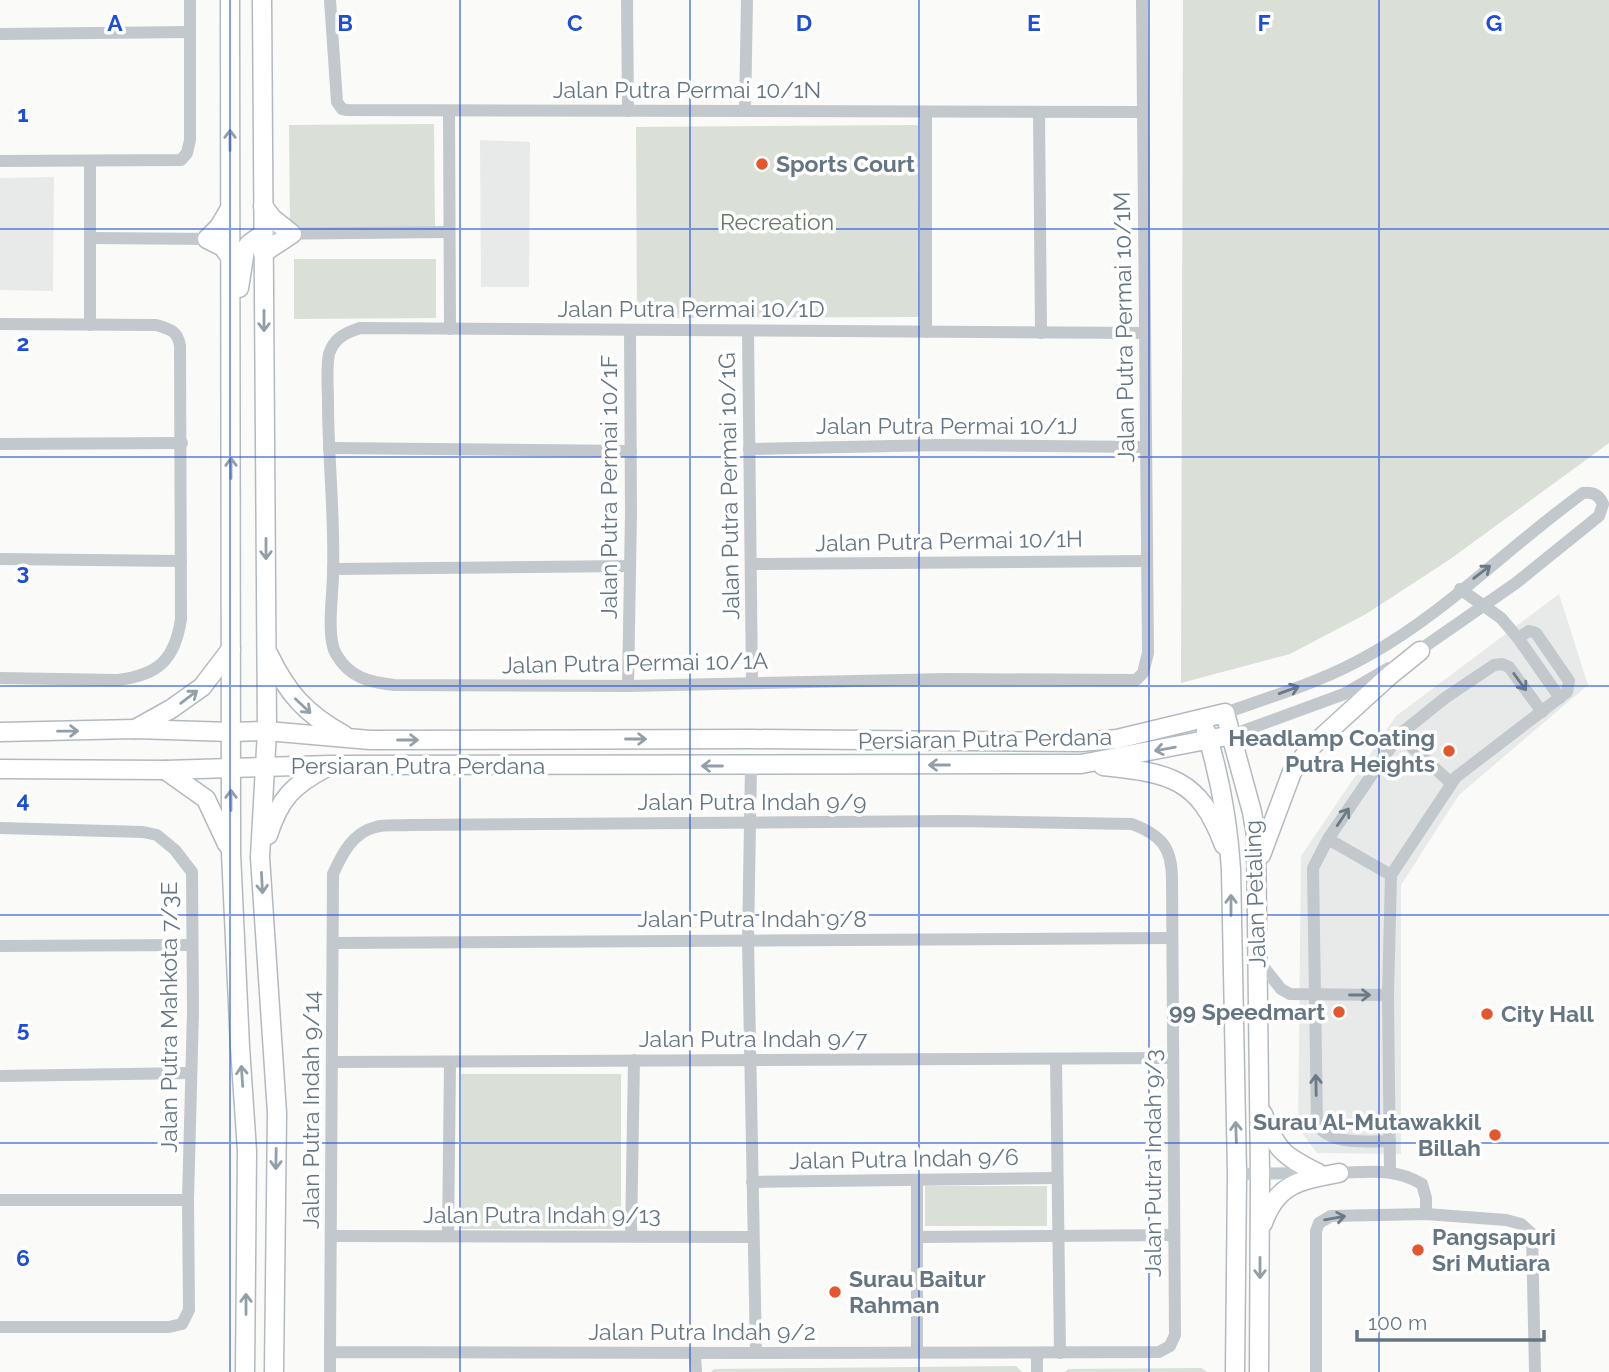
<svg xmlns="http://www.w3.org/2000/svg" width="1609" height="1372" viewBox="0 0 1609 1372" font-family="Raleway,sans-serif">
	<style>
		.built { fill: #e8e9e9 }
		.green { fill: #dadfd7 }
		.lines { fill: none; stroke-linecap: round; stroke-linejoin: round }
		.secondary-casing { stroke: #b3babf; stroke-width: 21 }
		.street { stroke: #c3c8cc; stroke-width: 12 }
		.secondary { stroke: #fff; stroke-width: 18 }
		.oneway { stroke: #939fa8 }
		.oneway2 { stroke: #6a7a87 }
		.grid { fill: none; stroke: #1d4ed8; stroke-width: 2; stroke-opacity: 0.55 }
		.poi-dot { fill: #e4572e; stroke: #fff; stroke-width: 2.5 }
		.labels { text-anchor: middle; stroke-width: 7; stroke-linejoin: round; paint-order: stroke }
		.street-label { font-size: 23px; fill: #657683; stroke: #fff }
		.poi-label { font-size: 23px; font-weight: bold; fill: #657683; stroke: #fff; text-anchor: start }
		.park-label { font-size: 23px; fill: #687a64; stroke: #fff }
		.grid-label { font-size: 23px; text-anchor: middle; font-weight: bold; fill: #1d4ed8; stroke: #fff; stroke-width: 7; stroke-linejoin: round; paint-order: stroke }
	</style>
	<rect width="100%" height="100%" fill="#fafaf8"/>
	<g class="built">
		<path d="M480,140L530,142L529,287H481Z"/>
		<path d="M54,177L53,291L0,290V178Z"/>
		<path d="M1559,594L1588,685L1459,795L1401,885V1154L1317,1153L1298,1128L1301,856L1396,716Z"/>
	</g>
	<g class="green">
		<path d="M1183,0H1609V443L1449,560L1366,614L1290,654L1181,683Z"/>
		<path d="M434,124L435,228L290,229L289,125Z"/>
		<path d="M918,125L919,317L637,318L636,127Z"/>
		<path d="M294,259H436V318L294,319Z"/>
		<rect x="461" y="1074" width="160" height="155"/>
		<rect x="925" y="1186" width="122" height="40"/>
		<path d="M1016,1366L1022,1372H711L714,1369Z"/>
		<path d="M1201,1368L1208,1372H1065L1068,1369Z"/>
	</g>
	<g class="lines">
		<g class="secondary-casing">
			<g id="secondary">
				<path d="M230,0L231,853L240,1047L247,1151L245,1372"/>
				<path d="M262,0L267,731L260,857L277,1113L274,1372"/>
				<path d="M263,206L272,218L292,234L263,253"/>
				<path d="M229,210L219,227L207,239L223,247L230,257"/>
				<path d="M239,288L245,250L249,244L263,234"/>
				<path d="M269,655C287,693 307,715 344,735"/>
				<path d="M135,729L171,709L202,687L231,649"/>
				<path d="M1206,731C1220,777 1228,821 1231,869L1237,1174L1235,1372"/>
				<path d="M0,732L135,729L231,732L267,731L370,740L750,739L1080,742L1117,739L1225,713L1252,812L1256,835L1260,1175L1259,1372"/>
				<path d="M1103,766C1170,773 1199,778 1224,845"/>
				<path d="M0,769L165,770L330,765L1081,764L1232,735"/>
				<path d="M165,770L206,799L227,844"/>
				<path d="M268,835C280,798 293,785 327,767"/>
				<path d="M1261,855L1292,772L1310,748L1389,676L1420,651"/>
				<path d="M1263,1114C1276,1151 1284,1156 1318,1173"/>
				<path d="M1263,1223C1277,1183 1301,1180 1339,1173"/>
			</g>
		</g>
		<g class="street">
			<path d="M330,0L337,102L342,109L347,110L1143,112"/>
			<path d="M627,0L628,111"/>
			<path d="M1142,0L1148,653L1143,673L1136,680L947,679L628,686L394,685C368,682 349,677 336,654C326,637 333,594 333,574C335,517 328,459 328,402C328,387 326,369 329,354C334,338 345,333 360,328L1145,333"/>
			<path d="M0,34L190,32"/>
			<path d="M449,111L450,329"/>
			<path d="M745,111L747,0"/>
			<path d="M926,112V332"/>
			<path d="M1039,112L1041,333"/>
			<path d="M0,161L181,160L187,153L190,140V0"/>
			<path d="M90,161V325"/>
			<path d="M263,234L449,232"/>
			<path d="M90,238L212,239"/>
			<path d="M0,324L156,325C170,329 178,331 180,346L181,619C175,659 159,675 118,680L0,678"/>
			<path d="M748,331L752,683"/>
			<path d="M0,444L182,443"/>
			<path d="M329,448L631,451"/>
			<path d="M749,449L941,445L1146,447"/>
			<path d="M0,559L181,561"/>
			<path d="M752,564L1147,561"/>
			<path d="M333,569L630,566"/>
			<path d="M1460,589L1501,618L1518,638L1560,698"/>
			<path d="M628,686L631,513L630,330"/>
			<path d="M1225,713C1273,696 1324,681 1369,655C1445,613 1512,544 1583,493C1594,492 1599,495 1603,504L1599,516L1516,583L1414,654"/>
			<path d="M1232,735L1344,694L1389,668"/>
			<path d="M1399,735L1451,783"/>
			<path d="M751,766L748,940L756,1353"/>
			<path d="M0,828L143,832L157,835L175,850L192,872L193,1011L188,1200L189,1310L182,1324L169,1327H0"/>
			<path d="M1328,839L1391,875"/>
			<path d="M333,943L1172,938"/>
			<path d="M0,946L191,945"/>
			<path d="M1258,960L1281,989L1290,994L1388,995"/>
			<path d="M1056,1059L1060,1353"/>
			<path d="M333,1062L1173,1058"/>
			<path d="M0,1076L191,1073"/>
			<path d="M1390,1141C1367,1141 1329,1146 1317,1124L1313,868L1328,839L1399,735L1445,698L1494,665L1502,664L1509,667L1542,712"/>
			<path d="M1390,1172L1388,995L1391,875L1456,777L1567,692L1569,681L1536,633L1529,631L1518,638"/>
			<path d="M1332,1173C1365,1173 1392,1166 1422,1184L1426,1198V1214"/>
			<path d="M1237,1174L1314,1173"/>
			<path d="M752,1182L1057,1178"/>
			<path d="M0,1200H188"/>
			<path d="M448,1235L450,1063"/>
			<path d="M331,1236L752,1237"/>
			<path d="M631,1236L634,1060"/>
			<path d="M918,1237L1174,1235"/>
			<path d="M917,1352V1180"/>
			<path d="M1037,1353V1372"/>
			<path d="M695,1355L696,1372"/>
			<path d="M330,1372V1352L333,874C342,854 353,832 376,827C386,824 399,826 409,825L954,821L1132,824C1161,835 1172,847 1172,879L1175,1335L1170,1346L1159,1352C883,1353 606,1354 330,1352"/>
			<path d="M1316,1372V1231L1319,1223L1331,1216L1426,1214L1506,1220L1521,1224L1532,1234L1535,1372"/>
		</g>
		<use href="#secondary" class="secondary"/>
	</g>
	<defs><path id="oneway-shaft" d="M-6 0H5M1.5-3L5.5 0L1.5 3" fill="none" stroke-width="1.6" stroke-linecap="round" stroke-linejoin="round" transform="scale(1.75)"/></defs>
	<g class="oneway">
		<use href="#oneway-shaft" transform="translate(230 140) rotate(-90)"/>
		<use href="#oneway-shaft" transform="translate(264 321) rotate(90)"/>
		<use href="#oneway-shaft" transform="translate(231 468) rotate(-90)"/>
		<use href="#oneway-shaft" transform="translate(266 549) rotate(90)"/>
		<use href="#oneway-shaft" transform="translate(189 697) rotate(-37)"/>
		<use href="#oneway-shaft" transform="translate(303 706) rotate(43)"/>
		<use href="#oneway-shaft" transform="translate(68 731) rotate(-1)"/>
		<use href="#oneway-shaft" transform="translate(636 739)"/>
		<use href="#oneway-shaft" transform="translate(408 740)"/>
		<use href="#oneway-shaft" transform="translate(1165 749) rotate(170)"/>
		<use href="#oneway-shaft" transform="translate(939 765) rotate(180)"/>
		<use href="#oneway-shaft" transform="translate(712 766) rotate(-180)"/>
		<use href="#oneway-shaft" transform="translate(231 800) rotate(-90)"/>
		<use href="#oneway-shaft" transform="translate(262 883) rotate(87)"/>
		<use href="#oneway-shaft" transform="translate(1231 905) rotate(-90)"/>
		<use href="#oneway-shaft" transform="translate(242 1076) rotate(-94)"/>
		<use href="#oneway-shaft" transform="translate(1236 1132) rotate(-92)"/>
		<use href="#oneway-shaft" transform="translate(276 1159) rotate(91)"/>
		<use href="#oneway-shaft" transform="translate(1260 1268) rotate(90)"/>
		<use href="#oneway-shaft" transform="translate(246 1304) rotate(-90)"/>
	</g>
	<g class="oneway2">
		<use href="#oneway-shaft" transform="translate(1482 572) rotate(-38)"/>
		<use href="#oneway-shaft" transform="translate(1520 682) rotate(54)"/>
		<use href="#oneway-shaft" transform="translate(1289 690) rotate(-20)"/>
		<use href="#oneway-shaft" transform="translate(1343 817) rotate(-56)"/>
		<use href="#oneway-shaft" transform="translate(1360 995)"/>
		<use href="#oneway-shaft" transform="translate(1316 1085) rotate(-91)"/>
		<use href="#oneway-shaft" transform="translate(1335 1218) rotate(-10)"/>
	</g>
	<path class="grid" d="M230,0V1372M460,0V1372M690,0V1372M919,0V1372M1149,0V1372M1379,0V1372M0,229H1609M0,457H1609M0,686H1609M0,915H1609M0,1143H1609"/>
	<g class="poi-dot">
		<circle cx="762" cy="164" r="7"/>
		<circle cx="1449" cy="751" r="7"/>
		<circle cx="1339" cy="1012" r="7"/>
		<circle cx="1487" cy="1014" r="7"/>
		<circle cx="1495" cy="1135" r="7"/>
		<circle cx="1418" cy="1250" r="7"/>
		<circle cx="835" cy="1292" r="7"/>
	</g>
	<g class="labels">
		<g class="street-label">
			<text x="687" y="98">Jalan Putra Permai 10/1N</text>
			<text x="691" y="317">Jalan Putra Permai 10/1D</text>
			<text transform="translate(1124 327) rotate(-91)" y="8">Jalan Putra Permai 10/1M</text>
			<text x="947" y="434">Jalan Putra Permai 10/1J</text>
			<text transform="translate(729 486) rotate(-91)" y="8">Jalan Putra Permai 10/1G</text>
			<text transform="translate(609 487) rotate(-90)" y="8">Jalan Putra Permai 10/1F</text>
			<text transform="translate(949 541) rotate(-1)" y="8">Jalan Putra Permai 10/1H</text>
			<text transform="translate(635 663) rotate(-1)" y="8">Jalan Putra Permai 10/1A</text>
			<text transform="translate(985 739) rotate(-1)" y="8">Persiaran Putra Perdana</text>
			<text x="418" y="774">Persiaran Putra Perdana</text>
			<text x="752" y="810">Jalan Putra Indah 9/9</text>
			<text transform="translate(1255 894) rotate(-92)" y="8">Jalan Petaling</text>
			<text x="752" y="927">Jalan Putra Indah 9/8</text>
			<text transform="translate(169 1017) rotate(-90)" y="8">Jalan Putra Mahkota 7/3E</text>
			<text x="753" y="1047">Jalan Putra Indah 9/7</text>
			<text transform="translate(311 1110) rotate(-90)" y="8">Jalan Putra Indah 9/14</text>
			<text transform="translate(904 1159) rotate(-1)" y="8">Jalan Putra Indah 9/6</text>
			<text transform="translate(1153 1163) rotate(-90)" y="8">Jalan Putra Indah 9/3</text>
			<text x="542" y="1223">Jalan Putra Indah 9/13</text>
			<text x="702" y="1340">Jalan Putra Indah 9/2</text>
		</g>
		<g class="poi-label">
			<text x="776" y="172">Sports Court</text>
			<text x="1435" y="746" text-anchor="end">Headlamp Coating<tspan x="1435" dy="26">Putra Heights</tspan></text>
			<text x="1325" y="1020" text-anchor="end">99 Speedmart</text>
			<text x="1501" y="1022">City Hall</text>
			<text x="1481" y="1130" text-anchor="end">Surau Al-Mutawakkil<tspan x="1481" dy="26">Billah</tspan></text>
			<text x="1432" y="1245">Pangsapuri<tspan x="1432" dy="26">Sri Mutiara</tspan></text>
			<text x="849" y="1287">Surau Baitur<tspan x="849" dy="26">Rahman</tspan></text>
		</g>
		<g class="park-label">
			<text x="777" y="230">Recreation</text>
		</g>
	</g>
	<g class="grid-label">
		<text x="115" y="31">A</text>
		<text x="345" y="31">B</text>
		<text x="575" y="31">C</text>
		<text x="804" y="31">D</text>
		<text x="1034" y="31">E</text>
		<text x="1264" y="31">F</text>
		<text x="1494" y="31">G</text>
		<text x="23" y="122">1</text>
		<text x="23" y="351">2</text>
		<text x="23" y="580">3</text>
		<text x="23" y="808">4</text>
		<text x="23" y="1037">5</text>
		<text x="23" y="1266">6</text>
	</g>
	<path d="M1357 1330v10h187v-10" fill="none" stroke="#657683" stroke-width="3.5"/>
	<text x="1368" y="1330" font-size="21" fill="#657683" stroke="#ffffff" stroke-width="5" paint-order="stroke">100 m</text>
</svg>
